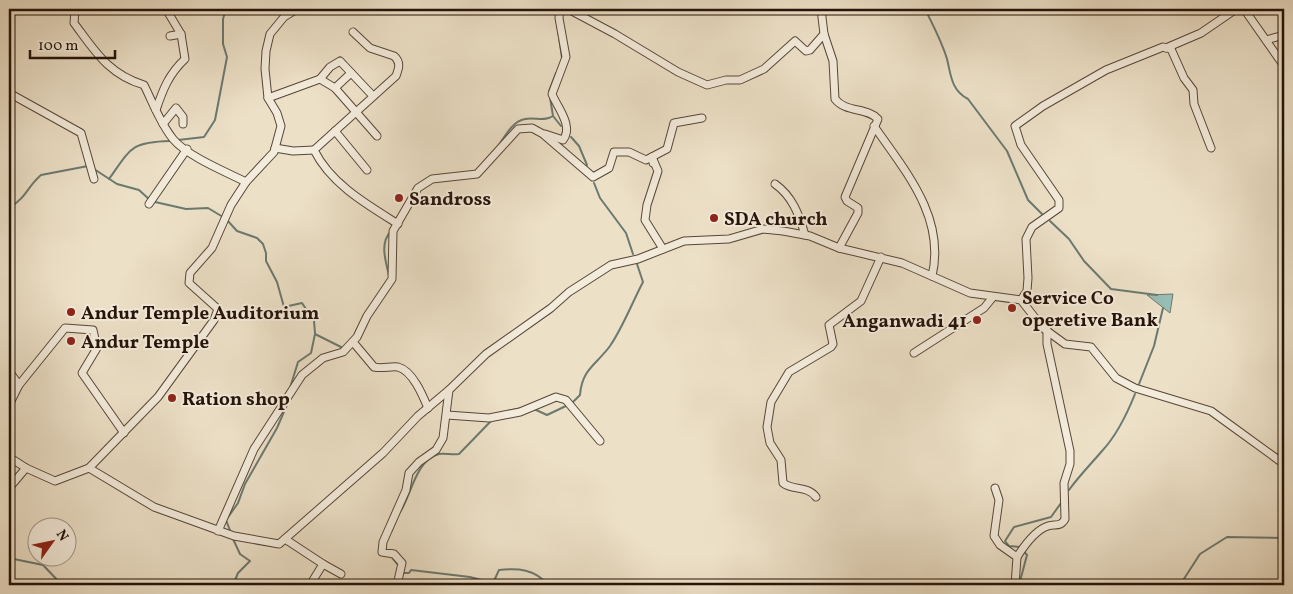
<svg xmlns="http://www.w3.org/2000/svg" width="1293" height="594" viewBox="0 0 1293 594" font-family="Vollkorn,serif">
	<style>
		.water { fill: #99bdb5; stroke: #6b7970 }
		.lines { fill: none; stroke-linecap: round; stroke-linejoin: round }
		.stream { stroke: #6b7970; stroke-width: 2 }
		.minor-casing { stroke: #574638; stroke-width: 9 }
		.minor { stroke: #f3ebdb; stroke-width: 7 }
		.poi-dot { fill: #8f2418; stroke: #f3ebdb; stroke-width: 2 }
		.labels { text-anchor: middle; stroke-width: 4; stroke-linejoin: round; paint-order: stroke }
		.poi-label { font-size: 19px; font-weight: bold; fill: #251309; stroke: #f3ebdb; text-anchor: start }
	</style>
	<rect width="100%" height="100%" fill="#ece0c7"/>
	<filter id="stains"><feTurbulence type="fractalNoise" baseFrequency=".004" numOctaves="4"/><feColorMatrix values="0 0 0 0 .2 0 0 0 0 .09 0 0 0 0 .02 0 0 0 .5 -.17"/></filter>
	<radialGradient id="worn" r=".72"><stop offset=".6" stop-color="#630" stop-opacity="0"/><stop offset="1" stop-color="#630" stop-opacity=".3"/></radialGradient>
	<path class="water" d="M1173,294L1170,313L1147,295Z"/>
	<g class="lines">
		<g class="stream">
			<path d="M555,9L562,58"/>
			<path d="M925,9C933,25 942,42 947,59C951,75 951,90 968,99L1007,151L1028,200L1042,214"/>
			<path d="M553,116L561,126"/>
			<path d="M571,137L579,146L587,165"/>
			<path d="M178,140L204,137L215,120L227,57L223,44V19L226,9"/>
			<path d="M497,148C504,138 512,121 525,119C535,117 544,122 553,116L549,91L556,73"/>
			<path d="M94,169L117,184L139,190L150,200"/>
			<path d="M109,179C131,148 131,142 170,141"/>
			<path d="M594,183L600,198L626,233L633,254"/>
			<path d="M155,202L186,209L208,208L223,217"/>
			<path d="M9,208C27,197 27,187 41,175L88,166"/>
			<path d="M227,220L237,231L257,238L263,244L266,253V261L277,282L284,307L302,303L314,321L315,333"/>
			<path d="M1050,221L1069,239L1084,261L1111,289L1157,295"/>
			<path d="M389,276C386,261 379,244 391,231"/>
			<path d="M356,331L371,305"/>
			<path d="M1139,384L1154,346L1163,308"/>
			<path d="M290,388L298,362L311,353L315,334L343,348"/>
			<path d="M572,403L580,395C582,369 596,365 610,346C623,327 632,303 643,282L637,264"/>
			<path d="M534,409L547,415L568,405"/>
			<path d="M507,411L522,408"/>
			<path d="M1069,490C1079,476 1091,464 1102,451C1117,435 1127,414 1135,394"/>
			<path d="M400,512C411,496 416,459 439,454C445,453 452,455 459,454L492,420"/>
			<path d="M391,532L396,520"/>
			<path d="M231,533L226,520L238,503L245,484L277,428L289,400"/>
			<path d="M390,555L398,565"/>
			<path d="M9,558L43,565L62,585"/>
			<path d="M402,573H409L411,570L470,577L493,583L499,570C518,568 535,569 548,585"/>
			<path d="M233,585L238,573L250,561L240,554L233,539"/>
			<path d="M1019,585L1027,555L1020,547L1009,546L1005,541L1014,527L1051,517L1061,503"/>
			<path d="M1180,585L1200,554L1227,537L1284,538"/>
		</g>
		<g class="minor-casing">
			<g id="minor">
				<path d="M75,9L74,23C95,51 108,74 144,85C153,103 160,123 173,139C187,156 226,172 246,182"/>
				<path d="M568,9L615,34L678,72L707,85L726,80H740L764,69L795,41L806,51L810,50L824,34"/>
				<path d="M821,9L824,34L833,61L835,99C846,113 867,107 878,119L845,197L847,201L858,208V213L839,248"/>
				<path d="M1244,9L1284,66"/>
				<path d="M353,32L370,48L394,56C401,62 399,68 396,76L314,150C331,184 366,204 398,224"/>
				<path d="M170,36L181,34"/>
				<path d="M1266,40L1284,35"/>
				<path d="M1166,48L1201,33L1236,9"/>
				<path d="M320,79L335,88L377,136"/>
				<path d="M335,88L351,73"/>
				<path d="M9,93L81,133L94,179"/>
				<path d="M268,98L320,79L330,67L340,61L373,96"/>
				<path d="M156,110C163,89 169,74 185,59L181,34L169,14L170,9"/>
				<path d="M163,124L176,108L183,117V124"/>
				<path d="M874,126C905,171 946,217 932,276"/>
				<path d="M335,131L367,170"/>
				<path d="M545,134L563,140C574,126 557,107 552,94L566,57L559,18L560,9"/>
				<path d="M275,148L293,151L314,150"/>
				<path d="M653,163L652,157L658,171L647,205L645,220L663,249"/>
				<path d="M775,184C792,196 799,214 805,235"/>
				<path d="M149,204L187,149"/>
				<path d="M1021,300L1027,291L1028,278L1026,239L1032,227L1059,208V200L1021,145L1015,126L1043,106L1106,70L1163,47L1171,49L1184,78L1193,90L1194,104L1211,148"/>
				<path d="M353,342L374,367C383,369 390,366 398,367C413,371 423,396 428,408"/>
				<path d="M914,353L984,308L993,297"/>
				<path d="M9,371L19,385L9,405"/>
				<path d="M19,385L65,328L93,330L97,348L82,373L124,433"/>
				<path d="M447,415L489,418L520,412L556,397L566,400L600,441"/>
				<path d="M9,457L26,468L55,481L89,468L154,507L234,536L279,544L383,453L418,416L449,390"/>
				<path d="M1281,461L1284,444"/>
				<path d="M89,468L158,397L214,320L218,309L189,283L190,273L212,248L231,205L246,182L274,152L281,126L277,113L268,98L265,69L266,51L270,34L284,17L297,9"/>
				<path d="M9,488L26,468"/>
				<path d="M995,488L999,500L994,536L1000,545L1017,557L1015,585"/>
				<path d="M816,497C807,485 793,491 783,483L781,460L770,443L767,427L771,402L789,372L831,347L833,344L829,325L861,301L881,257"/>
				<path d="M218,531L254,449L302,375L323,358L343,352L357,337L367,316L392,279L393,231L418,188L432,179L477,174L518,129L532,128L543,134L593,177L609,168L614,152H629L646,160L667,149L674,123L702,118"/>
				<path d="M285,539L323,564L310,585"/>
				<path d="M1017,557C1024,546 1035,530 1048,526C1055,524 1061,527 1065,519L1064,483L1070,464V451L1047,344V330"/>
				<path d="M323,564L341,574"/>
				<path d="M397,585L402,563L394,554L382,552L383,542L406,490L409,473L419,462L436,450L443,438L449,390L486,354L551,308L569,292L611,265L638,259L684,241L729,239L763,229L783,231L810,236L839,248L902,263L970,293L1021,300L1043,328L1065,344L1091,347L1116,378L1135,388L1211,411L1284,464"/>
			</g>
		</g>
		<use href="#minor" class="minor"/>
	</g>
	<g class="poi-dot">
		<circle cx="399" cy="198" r="5"/>
		<circle cx="714" cy="218" r="5"/>
		<circle cx="1012" cy="308" r="5"/>
		<circle cx="71" cy="312" r="5"/>
		<circle cx="977" cy="320" r="5"/>
		<circle cx="71" cy="341" r="5"/>
		<circle cx="172" cy="398" r="5"/>
	</g>
	<g class="labels">
		<g class="poi-label">
			<text x="409" y="205">Sandross</text>
			<text x="724" y="225">SDA church</text>
			<text x="1022" y="304">Service Co<tspan x="1022" dy="22">operetive Bank</tspan></text>
			<text x="81" y="319">Andur Temple Auditorium</text>
			<text x="967" y="327" text-anchor="end">Anganwadi 41</text>
			<text x="81" y="348">Andur Temple</text>
			<text x="182" y="405">Ration shop</text>
		</g>
	</g>
	<rect width="1293" height="594" fill="none" stroke="#ece0c7" stroke-width="30"/>
	<rect x="10" y="10" width="1273" height="574" fill="none" stroke="#251309" stroke-width="2.5"/>
	<rect x="15" y="15" width="1263" height="564" fill="none" stroke="#251309"/>
	<g transform="translate(52 542) rotate(57)"><circle r="24" fill="#f3ebdb" stroke="#a19587"/>
	<path d="M0-4L9 19L0 12L-9 19Z" fill="#8f2418"/>
	<text y="-8" font-size="14" font-weight="bold" text-anchor="middle" fill="#251309">N</text>
	</g>
	<path d="M30 50v8h85v-8" fill="none" stroke="#251309" stroke-width="2.5"/>
	<text x="38" y="50" font-size="15" fill="#251309" stroke="#f3ebdb" stroke-width="4" paint-order="stroke">100 m</text>
	<rect width="100%" height="100%" filter="url(#stains)"/>
	<rect width="100%" height="100%" fill="url(#worn)"/>
</svg>
